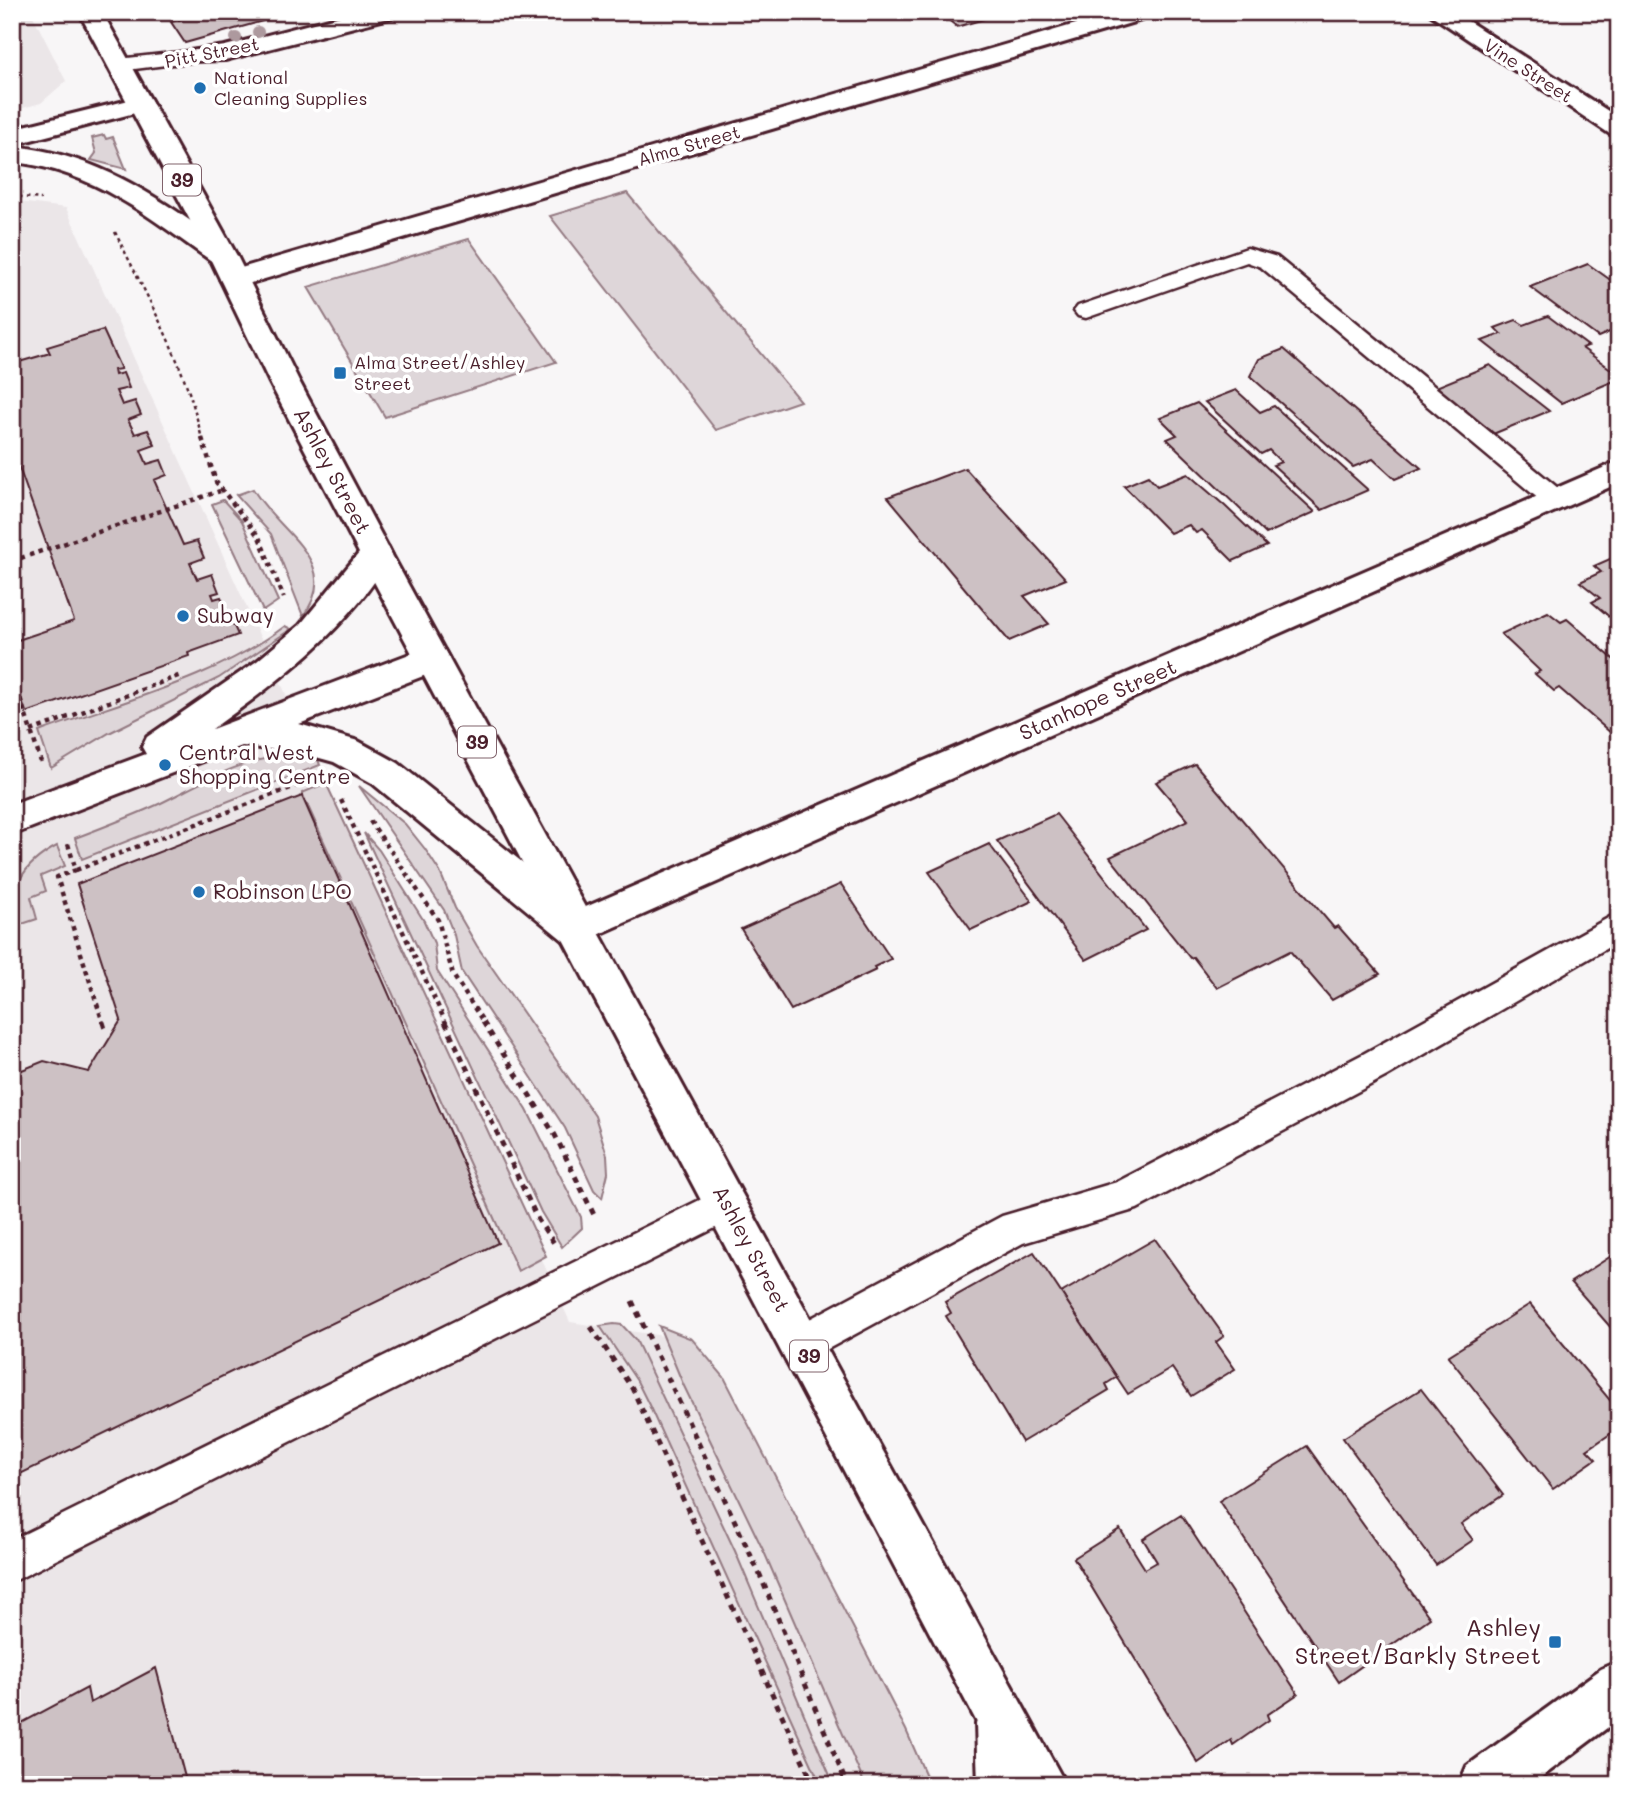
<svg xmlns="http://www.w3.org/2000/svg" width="1631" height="1797" viewBox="0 0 1631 1797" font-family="Mali,sans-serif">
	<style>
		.built { fill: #ebe6e8 }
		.green { fill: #ded6d9; stroke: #947a82; stroke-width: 2 }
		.building { fill: #cdc1c4; stroke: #4a1f2b; stroke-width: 2 }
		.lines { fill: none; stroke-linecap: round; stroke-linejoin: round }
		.lane-casing { stroke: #4a1f2b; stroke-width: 5 }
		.street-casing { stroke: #4a1f2b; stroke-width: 6 }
		.secondary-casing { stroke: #4a1f2b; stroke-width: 6 }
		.primary-casing { stroke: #4a1f2b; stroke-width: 6 }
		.path-far2 { stroke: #4a1f2b; stroke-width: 2.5; stroke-dasharray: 3.5 3.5; stroke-linecap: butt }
		.path-far1 { stroke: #4a1f2b; stroke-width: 4.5; stroke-dasharray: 4.5 4.5; stroke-linecap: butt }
		.path { stroke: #4a1f2b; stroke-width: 5; stroke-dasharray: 6 6; stroke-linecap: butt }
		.lane { fill: #fff; fill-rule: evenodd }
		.street { fill: #fff; fill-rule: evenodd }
		.secondary { fill: #fff; fill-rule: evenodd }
		.primary { fill: #fff; fill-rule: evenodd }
		.tree { fill: #ad999e }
		.poi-dot { fill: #1f6fb2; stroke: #fff; stroke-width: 2.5 }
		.labels { text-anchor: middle; stroke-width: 7; stroke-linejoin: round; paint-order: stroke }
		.far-street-label { font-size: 18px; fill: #4a1f2b; stroke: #fff }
		.far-poi-label { font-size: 18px; fill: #4a1f2b; stroke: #fff; text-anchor: start }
		.shield { fill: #fff; stroke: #80626b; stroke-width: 2 }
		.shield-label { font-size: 19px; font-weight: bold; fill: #4a1f2b }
		.street-label { font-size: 21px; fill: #4a1f2b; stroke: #fff }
		.poi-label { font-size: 21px; fill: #4a1f2b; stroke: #fff; text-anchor: start }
		.near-poi-label { font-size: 24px; fill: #4a1f2b; stroke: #fff; text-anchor: end }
	</style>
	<rect width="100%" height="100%" fill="#f8f6f7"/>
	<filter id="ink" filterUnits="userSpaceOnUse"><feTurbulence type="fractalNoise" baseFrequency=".0143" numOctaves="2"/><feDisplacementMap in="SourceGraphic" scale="14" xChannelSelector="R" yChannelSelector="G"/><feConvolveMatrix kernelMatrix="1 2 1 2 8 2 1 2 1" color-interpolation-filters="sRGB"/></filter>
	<g filter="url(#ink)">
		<g class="built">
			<path d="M12,12H31L66,81L41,103L12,111Z"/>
			<path d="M12,201L66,208L570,1322L697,1341L933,1785H12Z"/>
		</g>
		<g class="green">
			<path d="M104,135L106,139L113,137L126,169L91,160L96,153L92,138Z"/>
			<path d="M627,193L800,401L716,430L550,216Z"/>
			<path d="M469,239L556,362L385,417L308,287Z"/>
			<path d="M253,489C277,532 345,562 303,616L271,534L236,495Z"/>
			<path d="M223,500L242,521L278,601L263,611L212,504Z"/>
			<path d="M285,626L291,629L219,678L109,733L51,768L39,732C119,702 217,678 285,626Z"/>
			<path d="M288,756L318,760L320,765L82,859L75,838C104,827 133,816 161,803C202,783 241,758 288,756Z"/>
			<path d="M326,783L546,1256L518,1271L302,793Z"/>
			<path d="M359,786L405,824L425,849L440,872L455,908L477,946L595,1116L607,1155L608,1173L602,1198L594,1190L565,1128L462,972L454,935L444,910Z"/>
			<path d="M364,833L379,850L424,921L434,943L437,971L527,1110L581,1217L582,1228L562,1247L541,1212Z"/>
			<path d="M57,846L65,866L41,876L46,891L31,897L37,919L13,927C7,889 24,863 57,846Z"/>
			<path d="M614,1324L622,1325L636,1340L735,1551L834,1785H821L649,1405L637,1381L600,1326Z"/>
			<path d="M659,1326L692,1339L724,1377L906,1730L930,1785H865L765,1554L683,1384Z"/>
		</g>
		<g class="building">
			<path d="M209,12H257L263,21L185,43L171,22Z"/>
			<path d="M939,12H986L991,17L957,27Z"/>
			<path d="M1588,264L1619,286V336L1612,331L1598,337L1530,287Z"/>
			<path d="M1548,316L1588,346L1582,348L1619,375V379L1561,403L1482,341L1501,334L1495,328L1516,320L1524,325Z"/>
			<path d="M103,330L121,369L114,370L115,375L123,373L129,388L116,391L122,405L135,401L141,415L128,420L135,434L148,430L155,445L141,450L147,464L161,460L167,475L154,480L183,545L197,541L204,558L190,563L197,579L212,574L219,592L212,594L214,599L221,597L238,635L188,653L189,656L26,713L12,671V642L74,621L12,448V364L50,353L47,347Z"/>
			<path d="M1284,349L1421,468L1395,479L1373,459L1353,467L1250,376L1259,359Z"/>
			<path d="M1490,365L1549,411L1493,434L1436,387Z"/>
			<path d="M1236,390L1260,412L1274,406L1368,490L1322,510L1273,465L1281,462L1269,450L1261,454L1205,402Z"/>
			<path d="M1197,403L1315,512L1266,534L1167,439L1177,435L1160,418Z"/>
			<path d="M965,468L1066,579L1024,596L1049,624L1009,641L888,497Z"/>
			<path d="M1188,474L1225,506L1267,546L1233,561L1202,530L1196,533L1189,525L1170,533L1124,486L1148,476L1157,486Z"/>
			<path d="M1619,555V625L1592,602L1600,598L1580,582L1601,572L1594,566Z"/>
			<path d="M1548,612L1561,622L1567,619L1619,664V740L1559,688L1554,691L1535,674L1540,671L1501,634Z"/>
			<path d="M1195,764L1334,928L1338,926L1380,974L1332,1000L1290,951L1217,988L1193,957L1190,958L1110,857L1188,820L1156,782Z"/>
			<path d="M302,796L498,1243L12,1478V1074L44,1061L89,1072L121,1020L77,884Z"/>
			<path d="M1056,814L1146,930L1086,960L997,841Z"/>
			<path d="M989,844L1032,901L971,930L929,872Z"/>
			<path d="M841,884L891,959L874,967L876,970L791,1010L741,929Z"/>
			<path d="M1155,1239L1224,1336L1216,1342L1235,1369L1191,1396L1172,1368L1128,1394L1061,1293Z"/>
			<path d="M1619,1251V1337L1571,1282Z"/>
			<path d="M1034,1252L1117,1377L1106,1384L1109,1390L1022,1442L946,1316L951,1313L945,1302Z"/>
			<path d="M1530,1304L1619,1411V1428L1587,1450L1596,1459L1553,1489L1448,1356Z"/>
			<path d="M1421,1389L1503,1495L1461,1524L1473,1540L1436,1565L1343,1438Z"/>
			<path d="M1307,1446L1430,1618L1339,1682L1219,1501Z"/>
			<path d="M1181,1515L1298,1694L1267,1715L1269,1720L1233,1745L1231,1740L1198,1763L1074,1558L1120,1529L1145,1569L1157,1562L1143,1539Z"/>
			<path d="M156,1668L187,1785H12V1728L87,1688L90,1703Z"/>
		</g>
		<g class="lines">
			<g class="lane-casing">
				<g id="lane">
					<path d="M198,50L208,56L205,60L119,71L109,65L119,59Z"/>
					<path d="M1247,248L1277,257L1564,493L1568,499L1564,505L1555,508L1546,505L1261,267L1247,262L1086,318L1078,316L1074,311L1078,306Z"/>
					<path d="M1619,912V941L1387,1076L1137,1209L1023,1243L815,1356L802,1362L789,1356L783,1343L789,1330L1002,1216L1117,1182L1363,1054Z"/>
					<path d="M726,1187L739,1192L744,1204L739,1216L12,1582V1540Z"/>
				</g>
			</g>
			<g class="street-casing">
				<g id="street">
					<path d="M356,12H396L393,17L225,60L190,61L186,56L190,51L225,46Z"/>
					<path d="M1117,12H1154L1151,17L244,285H224L220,279L224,273Z"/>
					<path d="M1427,12H1454L1619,118V137L1610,134Z"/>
					<path d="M1619,461V483L577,944L563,940L372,783L334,762L298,752L242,746L12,835V804L146,754L142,747L147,737L257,661L300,625L364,547L376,544L388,547L392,555C348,629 281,680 212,729L420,650L432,646L444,650L449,659L444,668L299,724L358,741L398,763L581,909Z"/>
					<path d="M1002,1698L1021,1705L1028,1724L1032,1785H978L976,1724L983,1705Z"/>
				</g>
			</g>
			<g class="secondary-casing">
				<g id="secondary">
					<path d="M141,97L150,99L153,104L150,109L12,145V129Z"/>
					<path d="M12,146C85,153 140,185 198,226C211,235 228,243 237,256L233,262H213C150,218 92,169 12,162Z"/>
					<path d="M1619,1661V1719L1531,1785H1459L1467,1766L1601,1669Z"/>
				</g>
			</g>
			<g class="primary-casing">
				<path id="primary" d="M79,12H102L237,256L299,381L392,555L1066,1785H1010L360,555L269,381L209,256Z"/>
			</g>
			<g class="path-far2">
				<path d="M12,196L41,199"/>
				<path d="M115,232C148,299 187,366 202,440"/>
			</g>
			<g class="path-far1">
				<path d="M202,438L216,482L259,537L284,598"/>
				<path d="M12,561L220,491"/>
				<path d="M12,673L41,762"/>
				<path d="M31,731L181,675"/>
				<path d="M341,800L446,1023"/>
				<path d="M370,821L438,920L453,975L484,1023"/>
				<path d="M68,844L76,870L57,877L103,1023"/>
				<path d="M76,870L301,784"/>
			</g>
			<g class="path">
				<path d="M103,1022L105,1029"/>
				<path d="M445,1022L538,1220L554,1243"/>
				<path d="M483,1022L555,1135L596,1219"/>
				<path d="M632,1301L760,1575L847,1785"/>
				<path d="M591,1327L632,1388L814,1785"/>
			</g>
			<use href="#lane" class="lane"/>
			<use href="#street" class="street"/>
			<use href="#secondary" class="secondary"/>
			<use href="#primary" class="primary"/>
		</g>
		<g class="tree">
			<circle cx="258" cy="32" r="6"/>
			<circle cx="236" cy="38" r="6"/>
		</g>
	</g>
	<g class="poi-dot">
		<circle cx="200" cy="88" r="7"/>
		<rect x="333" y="366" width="14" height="14" rx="3.5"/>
		<circle cx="183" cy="616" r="7"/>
		<circle cx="165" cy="765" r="7"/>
		<circle cx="199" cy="892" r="7"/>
		<rect x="1548" y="1635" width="14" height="14" rx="3.5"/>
	</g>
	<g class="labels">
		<g class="far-street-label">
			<text transform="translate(212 53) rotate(-11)" y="6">Pitt Street</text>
			<text transform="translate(1528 71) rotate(33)" y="6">Vine Street</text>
			<text transform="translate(689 146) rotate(-16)" y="6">Alma Street</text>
		</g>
		<g class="far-poi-label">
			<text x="214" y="84">National<tspan x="214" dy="21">Cleaning Supplies</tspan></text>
			<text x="354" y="369">Alma Street/Ashley<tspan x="354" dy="21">Street</tspan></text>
		</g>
		<g class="shield">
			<rect x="163" y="164.5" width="38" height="31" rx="5"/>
			<rect x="458" y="726.5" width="38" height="31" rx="5"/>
			<rect x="790" y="1340.5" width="38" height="31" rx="5"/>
		</g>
		<g class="shield-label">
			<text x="182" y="187">39</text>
			<text x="477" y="749">39</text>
			<text x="809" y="1363">39</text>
		</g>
		<g class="street-label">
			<text transform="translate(332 471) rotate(62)" y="7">Ashley Street</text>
			<text transform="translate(1098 700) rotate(-24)" y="7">Stanhope Street</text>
			<text transform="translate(751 1249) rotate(62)" y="7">Ashley Street</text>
		</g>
		<g class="poi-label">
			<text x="197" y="623">Subway</text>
			<text x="179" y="760">Central West<tspan x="179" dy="24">Shopping Centre</tspan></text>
			<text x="213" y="899">Robinson LPO</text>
		</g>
		<g class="near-poi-label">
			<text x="1541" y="1636">Ashley<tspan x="1541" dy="28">Street/Barkly Street</tspan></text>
		</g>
	</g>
	<rect width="1631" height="1797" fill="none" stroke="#fff" stroke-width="42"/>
	<rect x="21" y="21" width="1589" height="1755" fill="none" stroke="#4a1f2b" stroke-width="2.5" filter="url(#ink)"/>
</svg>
